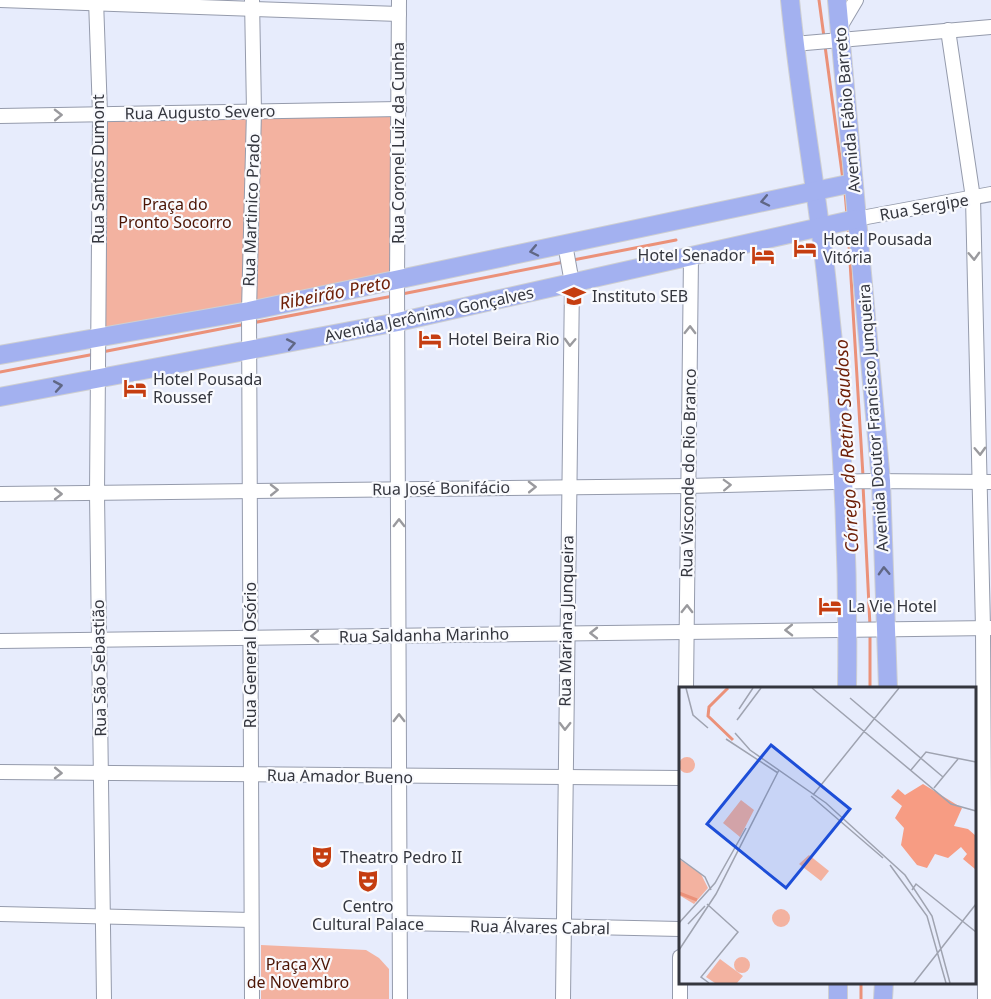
<svg xmlns="http://www.w3.org/2000/svg" width="991" height="999" viewBox="0 0 991 999" font-family="'Noto Sans',sans-serif">
	<style>
		.green { fill: #f3b2a0 }
		.lines { fill: none; stroke-linecap: round; stroke-linejoin: round }
		.stream { stroke: #eb9179; stroke-width: 3 }
		.minor-casing { stroke: #959bac; stroke-width: 16 }
		.major-casing { stroke: #cecfd1; stroke-width: 20 }
		.minor { stroke: #fff; stroke-width: 14 }
		.major { stroke: #a3b1f0; stroke-width: 18 }
		.oneway { stroke: #9a9a9e }
		.oneway2 { stroke: #606785 }
		.labels { text-anchor: middle; stroke-width: 4.5; stroke-linejoin: round; paint-order: stroke }
		.street-label { font-size: 16px; fill: #34363e; stroke: #f9fafe }
		.park-label { font-size: 16px; fill: #4c1505; stroke: #f9fafe }
		.poi-label { font-size: 16px; fill: #34363e; stroke: #f9fafe; text-anchor: start }
		.water-label { font-size: 18px; font-style: italic; fill: #6d1e06; stroke: #f9fafe }
		.inset-river { fill: none; stroke: #eb9179; stroke-width: 3 }
		.inset-road { fill: none; stroke: #9fa3b0; stroke-width: 1.5 }
		.view { fill: #1d4ed8; fill-opacity: 0.15; stroke: #1d4ed8; stroke-width: 3 }
		.inset-edge { fill: none; stroke: #34363e; stroke-width: 3 }
	</style>
	<rect width="100%" height="100%" fill="#e7ecfc"/>
	<g class="green">
		<path d="M394,114L393,276L253,306L258,116Z"/>
		<path d="M250,116L245,308L101,331L103,119Z"/>
		<path d="M261,945L366,950L379,958L389,969V999H261Z"/>
	</g>
	<g class="lines">
		<g class="stream">
			<path d="M819,0L824,37"/>
			<path d="M825,46L843,180"/>
			<path d="M845,192L847,215"/>
			<path d="M848,228L863,476"/>
			<path d="M573,260L676,240"/>
			<path d="M402,294L564,262"/>
			<path d="M252,323L393,296"/>
			<path d="M102,352L246,324"/>
			<path d="M0,372L95,354"/>
			<path d="M863,485L870,626"/>
			<path d="M870,688V632"/>
			<path d="M861,999V982"/>
		</g>
		<g class="minor-casing">
			<g id="minor">
				<path d="M0,0L399,14"/>
				<path d="M96,0L100,114L97,494L104,999"/>
				<path d="M399,0L397,281L400,999"/>
				<path d="M840,27L856,0"/>
				<path d="M948,30L973,198L983,628L985,999"/>
				<path d="M794,44L991,27"/>
				<path d="M0,116L399,109"/>
				<path d="M856,219L991,194"/>
				<path d="M0,494L688,486L870,481L991,482"/>
				<path d="M0,641L991,628"/>
				<path d="M686,688L691,257"/>
				<path d="M0,772L680,778"/>
				<path d="M0,914L251,920"/>
				<path d="M400,923L680,929"/>
				<path d="M252,999L249,311L254,111L252,0"/>
				<path d="M563,999L572,283L565,244"/>
				<path d="M680,999V957"/>
			</g>
		</g>
		<g class="major-casing">
			<g id="major">
				<path d="M790,0C799,95 817,189 827,284C842,418 849,554 847,688"/>
				<path d="M837,0L881,481L888,688"/>
				<path d="M0,355L249,311L853,183"/>
				<path d="M0,397L398,322L856,219"/>
				<path d="M838,999V982"/>
				<path d="M883,999L884,982"/>
			</g>
		</g>
		<use href="#minor" class="minor"/>
		<use href="#major" class="major"/>
	</g>
	<defs><path id="oneway-chevron" d="M-2-3.5L2.5 0L-2 3.5" fill="none" stroke-width="1.6" stroke-linecap="round" stroke-linejoin="round" transform="scale(1.5)"/></defs>
	<g class="oneway">
		<use href="#oneway-chevron" transform="translate(58 115) rotate(-1)"/>
		<use href="#oneway-chevron" transform="translate(974 256) rotate(88)"/>
		<use href="#oneway-chevron" transform="translate(690 330) rotate(-89)"/>
		<use href="#oneway-chevron" transform="translate(570 342) rotate(92)"/>
		<use href="#oneway-chevron" transform="translate(980 451) rotate(88)"/>
		<use href="#oneway-chevron" transform="translate(727 485) rotate(-2)"/>
		<use href="#oneway-chevron" transform="translate(532 487) rotate(-1)"/>
		<use href="#oneway-chevron" transform="translate(274 490) rotate(-1)"/>
		<use href="#oneway-chevron" transform="translate(58 494)"/>
		<use href="#oneway-chevron" transform="translate(399 523) rotate(-90)"/>
		<use href="#oneway-chevron" transform="translate(687 609) rotate(-89)"/>
		<use href="#oneway-chevron" transform="translate(789 630) rotate(179)"/>
		<use href="#oneway-chevron" transform="translate(594 633) rotate(180)"/>
		<use href="#oneway-chevron" transform="translate(315 636) rotate(179)"/>
		<use href="#oneway-chevron" transform="translate(399 718) rotate(-90)"/>
		<use href="#oneway-chevron" transform="translate(565 726) rotate(91)"/>
		<use href="#oneway-chevron" transform="translate(58 773) rotate(1)"/>
	</g>
	<g class="oneway2">
		<use href="#oneway-chevron" transform="translate(765 201) rotate(168)"/>
		<use href="#oneway-chevron" transform="translate(534 251) rotate(168)"/>
		<use href="#oneway-chevron" transform="translate(291 344) rotate(-11)"/>
		<use href="#oneway-chevron" transform="translate(58 386) rotate(-10)"/>
		<use href="#oneway-chevron" transform="translate(884 571) rotate(-92)"/>
	</g>
	<defs>
		<g id="hotel-bare" transform="scale(1.8)"><path d="M-6-4.5h1.5V1H6V5H4.5V3h-9V5H-6ZM-4 0a1.8 1.8 0 1 1 3.6 0ZM.5 0V-2.5h3Q6-2.5 6 0Z" fill="#c53d10" stroke="#f9fafe" stroke-width="2.5" paint-order="stroke"/></g>
		<g id="university-bare" transform="scale(1.8)"><path d="M0-5L7-2L0 1L-7-2ZM-4 1L0 2.5L4 1V4Q0 6-4 4Z" fill="#c53d10" stroke="#f9fafe" stroke-width="2.5" paint-order="stroke"/></g>
		<g id="theatre-bare" transform="scale(1.8)"><path d="M-5-5.5Q0-4 5-5.5V0Q5 5 0 6Q-5 5-5 0ZM-3.3-2.5H-1v1.5H-3.3ZM1-2.5H3.3v1.5H1ZM-2.8 1Q0 5.5 2.8 1Z" fill="#c53d10" stroke="#f9fafe" stroke-width="2.5" paint-order="stroke"/></g>
	</defs>
	<g fill-rule="evenodd">
		<use href="#hotel-bare" x="805" y="248"/>
		<use href="#hotel-bare" x="763" y="255"/>
		<use href="#university-bare" x="574" y="296"/>
		<use href="#hotel-bare" x="430" y="339"/>
		<use href="#hotel-bare" x="135" y="388"/>
		<use href="#hotel-bare" x="830" y="606"/>
		<use href="#theatre-bare" x="322" y="857"/>
		<use href="#theatre-bare" x="368" y="881"/>
	</g>
	<g class="labels">
		<g class="street-label">
			<text transform="translate(847 110) rotate(-95)" y="6">Avenida Fábio Barreto</text>
			<text transform="translate(200 112) rotate(-1)" y="6">Rua Augusto Severo</text>
			<text transform="translate(398 143) rotate(-90)" y="6">Rua Coronel Luiz da Cunha</text>
			<text transform="translate(98 169) rotate(-90)" y="6">Rua Santos Dumont</text>
			<text transform="translate(924 207) rotate(-10)" y="6">Rua Sergipe</text>
			<text transform="translate(251 210) rotate(-88)" y="6">Rua Martinico Prado</text>
			<text transform="translate(429 314) rotate(-12)" y="6">Avenida Jerônimo Gonçalves</text>
			<text transform="translate(873 418) rotate(-94)" y="6">Avenida Doutor Francisco Junqueira</text>
			<text transform="translate(688 473) rotate(-89)" y="6">Rua Visconde do Rio Branco</text>
			<text transform="translate(441 488) rotate(-1)" y="6">Rua José Bonifácio</text>
			<text transform="translate(566 621) rotate(-89)" y="6">Rua Mariana Junqueira</text>
			<text transform="translate(424 635) rotate(-1)" y="6">Rua Saldanha Marinho</text>
			<text transform="translate(250 655) rotate(-90)" y="6">Rua General Osório</text>
			<text transform="translate(99 668) rotate(-91)" y="6">Rua São Sebastião</text>
			<text transform="translate(340 776) rotate(1)" y="6">Rua Amador Bueno</text>
			<text transform="translate(540 927) rotate(1)" y="6">Rua Álvares Cabral</text>
		</g>
		<g class="park-label">
			<text x="175" y="210">Praça do<tspan x="175" dy="18">Pronto Socorro</tspan></text>
			<text x="298" y="970">Praça XV<tspan x="298" dy="18">de Novembro</tspan></text>
		</g>
		<g class="poi-label">
			<text x="823" y="245">Hotel Pousada<tspan x="823" dy="18">Vitória</tspan></text>
			<text x="745" y="261" text-anchor="end">Hotel Senador</text>
			<text x="592" y="302">Instituto SEB</text>
			<text x="448" y="345">Hotel Beira Rio</text>
			<text x="153" y="385">Hotel Pousada<tspan x="153" dy="18">Roussef</tspan></text>
			<text x="848" y="612">La Vie Hotel</text>
			<text x="340" y="863">Theatro Pedro II</text>
			<text x="368" y="912" text-anchor="middle">Centro<tspan x="368" dy="18">Cultural Palace</tspan></text>
		</g>
		<g class="water-label">
			<text transform="translate(335 293) rotate(-11)" y="6">Ribeirão Preto</text>
			<text transform="translate(847 446) rotate(-93)" y="6">Córrego do Retiro Saudoso</text>
		</g>
	</g>
	<g transform="translate(679 687)">
		<rect width="297" height="297" fill="#e7ecfc"/>
		<path d="M0 78a8 8 0 1 1 16 0a8 8 0 1 1-16 0ZM62,113L75,123L61,150L44,136ZM130,168L150,184L142,194L120,177ZM0,172L22,187L29,201L15,217L0,208ZM93 231a9 9 0 1 1 18 0a9 9 0 1 1-18 0ZM55 278a8 8 0 1 1 16 0a8 8 0 1 1-16 0ZM41,272L64,289L58,296H36L27,290Z" fill="#f3b2a0"/>
		<path d="M244,97L283,121L275,139L289,142L297,149L296,182L284,172L288,167L282,160L269,171L256,167L248,181L238,178L222,158L225,141L216,131L223,119L212,110L219,102L226,108Z" fill="#f79c83"/>
		<path class="inset-river" d="M49,1L30,20L29,29L54,53M0,206L18,213"/>
		<path class="inset-road" d="M7,1L14,28L29,41M133,1L272,117L297,124M171,11L264,90L255,101M60,22L74,1M58,33L82,1M56,46L71,63L147,116L226,188L253,229L271,296M47,52L99,86M232,83L247,65L297,75M264,90L279,72M134,108L220,1M132,109L204,171M0,171L26,190L32,203M211,178L248,229L267,296M233,203L237,197L297,245M28,217L59,245L22,290L30,296M0,236L36,196L67,141M9,237L26,219M0,263L37,207L100,83M235,296L297,217"/>
		<path class="view" d="M92,58L171,122L107,201L28,137Z"/>
		<rect width="297" height="297" class="inset-edge"/>
	</g>
</svg>
